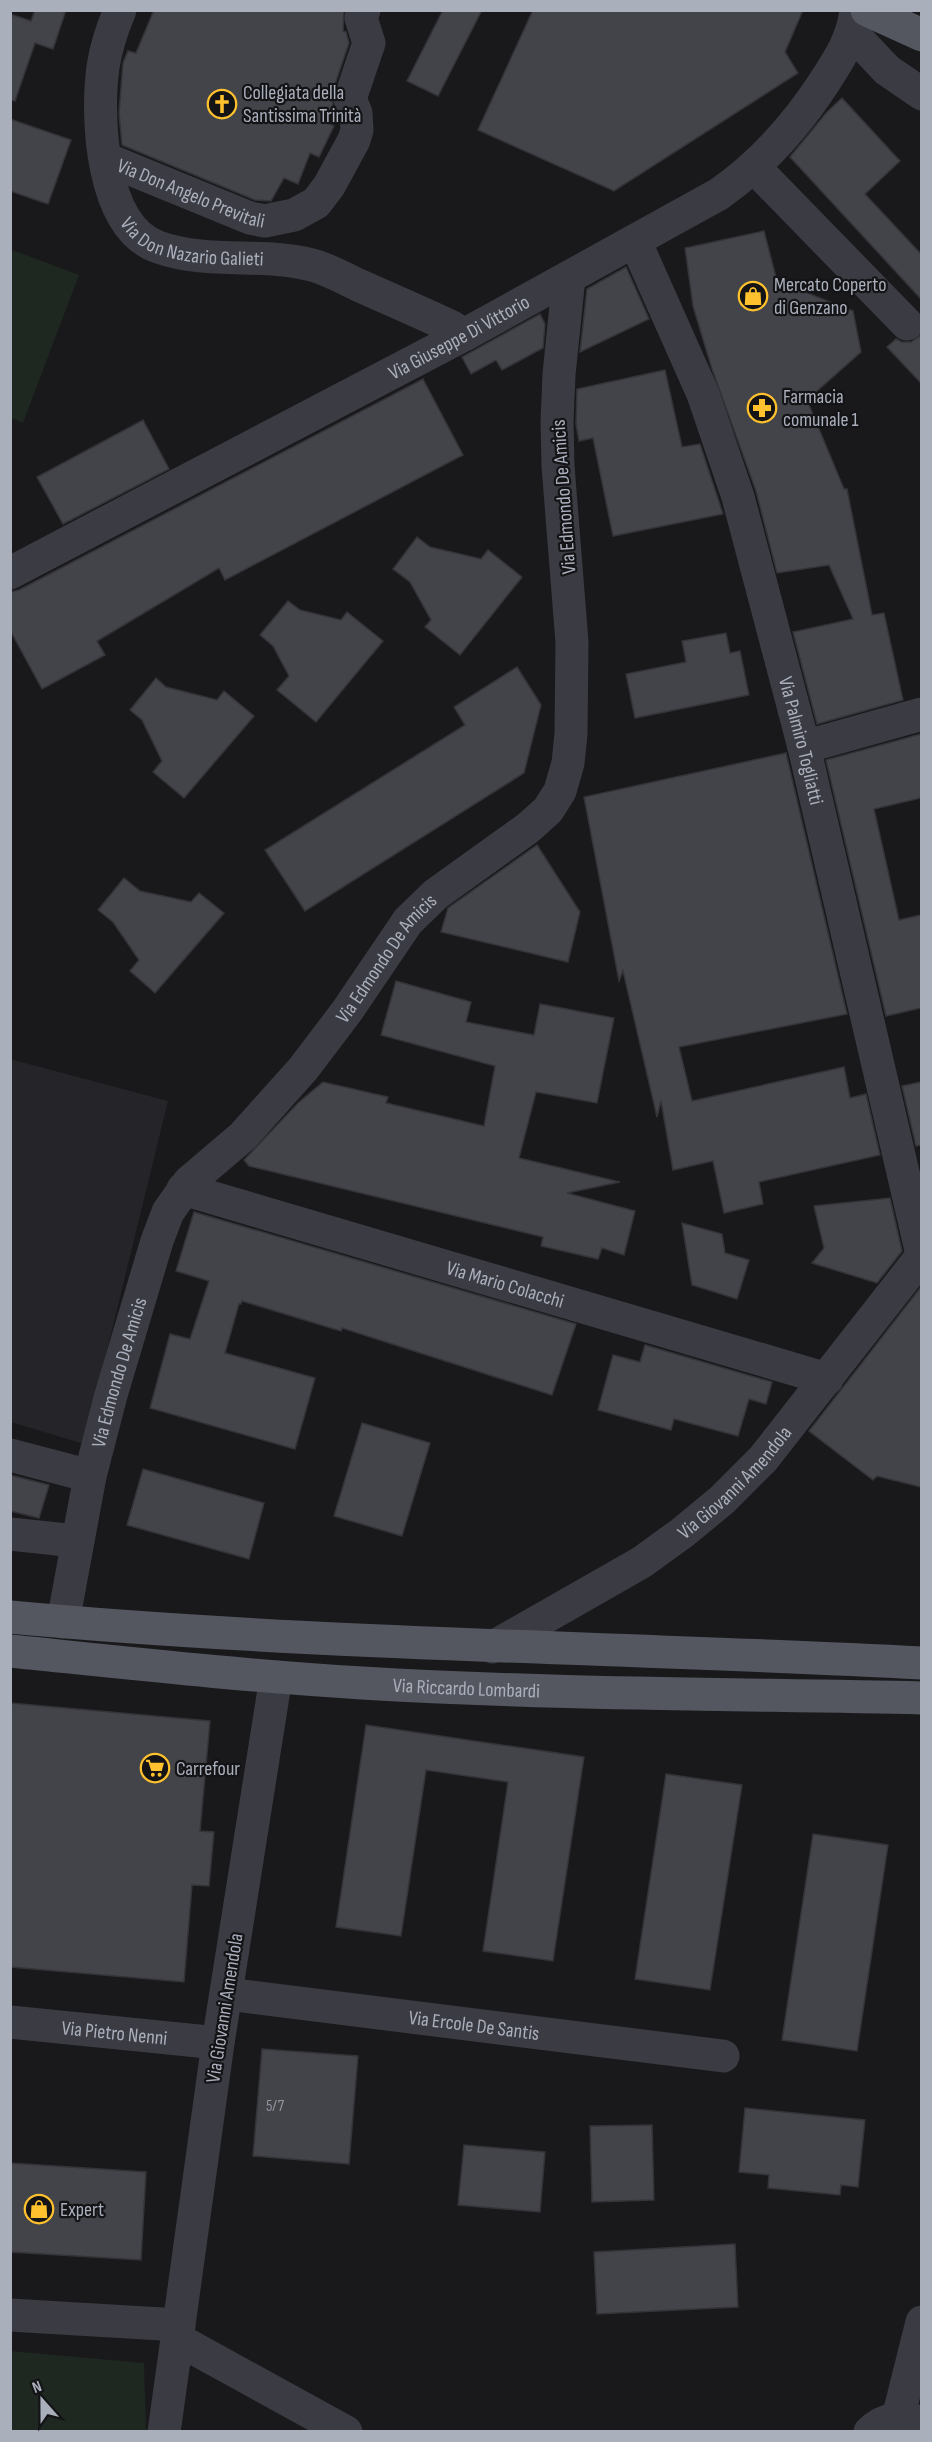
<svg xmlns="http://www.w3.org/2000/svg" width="932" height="2442" viewBox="0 0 932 2442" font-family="'Sofia Sans Condensed',sans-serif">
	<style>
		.built { fill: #252529 }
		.green { fill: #1e2720 }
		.building { fill: #434449; stroke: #333338; stroke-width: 1.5 }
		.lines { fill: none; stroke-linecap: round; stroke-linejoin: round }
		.minor { stroke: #3b3c43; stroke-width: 33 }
		.major { stroke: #555760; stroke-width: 33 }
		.labels { text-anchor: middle; stroke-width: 4.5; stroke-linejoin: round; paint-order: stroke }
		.number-label { font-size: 16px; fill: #90949f }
		.poi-label { font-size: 20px; fill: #aaafbc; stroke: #141417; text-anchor: start }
		.street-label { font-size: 20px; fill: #aaafbc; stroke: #141417 }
	</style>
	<rect width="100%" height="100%" fill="#19191c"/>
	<path class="built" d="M10,1059L168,1101L84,1444L11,1422Z"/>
	<g class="green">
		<path d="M10,249L79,275L23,423L11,418Z"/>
		<path d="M10,2351L144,2363L146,2431H11Z"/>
	</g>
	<g class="building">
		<path d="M35,10H66L53,49L35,43L15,101L10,100V14L31,21Z"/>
		<path d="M154,10H344L343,31L346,32L349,43L332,93L333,104L325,122L334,126L319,157L310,153L298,184L284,178L271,201L255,200L122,145L119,113L123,63L128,51L136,53Z"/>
		<path d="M443,10H482L438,96L407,81Z"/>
		<path d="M533,10H803L785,52L798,73L614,191L478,130Z"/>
		<path d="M842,98L900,161L865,194L921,254V299L790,157L827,112Z"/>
		<path d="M10,119L71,140L48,204L10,191Z"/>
		<path d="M764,231L777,281L853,311L861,352L807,400L844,489H847L872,615L884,613L903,700L817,724L793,632L853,619L829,565L777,573L756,491L712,369L693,306L685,248Z"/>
		<path d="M626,267L649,319L580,352L587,289Z"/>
		<path d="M540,314L545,324L543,348L502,370L496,360L471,374L462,357Z"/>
		<path d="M921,335V383L887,347L896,339L902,342H911Z"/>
		<path d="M665,370L682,447L700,444L723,514L613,536L593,438L579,441L576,424L577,389Z"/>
		<path d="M423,379L463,455L225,580L219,568L97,641L105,655L42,689L10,630V592L19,590Z"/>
		<path d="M143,420L169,469L63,524L37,477Z"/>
		<path d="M417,537L430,547L481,559L488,550L522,577L460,655L425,627L431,620L410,582L393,569Z"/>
		<path d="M288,601L300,610L341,620L347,612L383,641L316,722L277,690L289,676L273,646L260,635Z"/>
		<path d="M726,633L730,653L740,651L749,695L635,718L626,674L686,662L682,641Z"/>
		<path d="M517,667L541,705L524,773L305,911L265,850L465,725L454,707Z"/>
		<path d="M156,678L166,687L217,700L224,691L254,716L184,798L153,772L162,761L142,720L130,710Z"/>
		<path d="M921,734V798L874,809L899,920L921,915V1008L886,1016L826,760Z"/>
		<path d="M786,753L847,1014L679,1047L692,1101L844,1067L850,1098L866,1094L880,1155L759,1182L763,1204L724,1213L713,1161L673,1170L661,1101L657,1117L623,971L619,981L584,797Z"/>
		<path d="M537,845L580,912L568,962L441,932L448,908Z"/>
		<path d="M124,878L140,891L191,902L199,893L224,913L155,993L130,971L139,960L113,922L98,910Z"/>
		<path d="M396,981L471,1002L466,1022L534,1035L540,1004L614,1018L597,1103L536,1092L519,1158L620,1182L567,1193L635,1211L624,1255L602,1248L598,1259L541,1246L543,1237L249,1166L244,1160L298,1103L323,1082L388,1097L386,1103L484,1126L495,1066L381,1035Z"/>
		<path d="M921,1082V1145L916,1146L902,1086Z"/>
		<path d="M890,1198L902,1251L877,1283L812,1263L824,1248L814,1206Z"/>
		<path d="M194,1212L576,1324L552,1395L342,1328L341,1331L242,1301L241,1304H239L225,1353L315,1378L295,1449L150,1408L170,1334L190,1339L209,1281L176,1271Z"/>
		<path d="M682,1223L722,1234L725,1253L749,1260L737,1299L692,1285Z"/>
		<path d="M921,1287V1487L877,1476L873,1480L809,1431Z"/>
		<path d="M645,1345L772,1382L766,1404L749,1399L738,1436L674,1419L671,1430L598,1410L613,1355L640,1362Z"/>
		<path d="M362,1423L430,1443L402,1536L334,1516Z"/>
		<path d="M143,1469L264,1503L249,1559L127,1525Z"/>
		<path d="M10,1475L49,1485L39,1518L10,1511Z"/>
		<path d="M10,1703L210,1721L200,1831L214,1832L209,1886L192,1885L184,1982L10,1967Z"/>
		<path d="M366,1725L584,1757L553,1961L483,1951L508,1782L426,1770L401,1936L336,1927Z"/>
		<path d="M666,1774L742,1785L710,1990L635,1979Z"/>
		<path d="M813,1834L888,1845L857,2051L782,2040Z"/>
		<path d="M262,2049L358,2056L349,2164L253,2156Z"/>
		<path d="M745,2108L865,2120L858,2187L841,2185L840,2195L768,2188L769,2175L739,2172Z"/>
		<path d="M652,2125L654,2200L592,2202L590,2126Z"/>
		<path d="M464,2145L545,2152L540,2212L458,2205Z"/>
		<path d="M10,2163L146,2172L141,2260L10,2252Z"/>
		<path d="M735,2244L738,2307L597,2314L594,2252Z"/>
	</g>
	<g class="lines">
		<g class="minor">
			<path id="s1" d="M120,10C112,29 106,47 103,67C96,118 101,227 158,247C208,265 262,252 312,265C328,269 343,278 358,285C388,298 419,312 450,326L464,335"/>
			<path d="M852,33L887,70L922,94"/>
			<path id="s2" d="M106,159L250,218L265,221L294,215L316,203L329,186L354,140L357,130L356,113L350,99L369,43L361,18L364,10"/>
			<path d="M754,167L907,324"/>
			<path id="s3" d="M635,241L703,394L738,497L804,747L922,1254"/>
			<path id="s4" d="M10,573L464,335L719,194C763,163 796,126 825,81C840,58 853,38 856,10"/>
			<path d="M804,747L922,714"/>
			<path id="s5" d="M183,1189L827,1379"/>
			<path d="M10,1455L90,1476"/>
			<path d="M10,1534L76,1541"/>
			<path id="s6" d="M63,1622L90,1476L111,1395L157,1241L168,1212L189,1182L243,1136L303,1069L347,1011L408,921L436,894L528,828L548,810L560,791L568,763L571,734L572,642L558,466L557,422L559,374L569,277"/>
			<path id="s7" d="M493,1647L642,1562L682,1533L722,1500L763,1459L922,1256"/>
			<path d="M276,1677L218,2043L177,2339L346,2432"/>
			<path id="s8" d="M226,1994L723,2056"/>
			<path id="s9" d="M10,2022L218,2043"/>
			<path d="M10,2315L179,2325"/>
			<path d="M898,2418L922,2322"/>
			<path d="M164,2432L177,2339"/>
			<path d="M870,2432C884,2418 903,2415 922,2423"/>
		</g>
		<g class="major">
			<path d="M867,10L922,35"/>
			<path d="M10,1617C313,1645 618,1647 922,1663"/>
			<path id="s10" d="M10,1651C128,1663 245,1676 362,1683C548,1694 735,1694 922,1698"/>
		</g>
	</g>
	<defs>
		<g id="church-ring" transform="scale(1.5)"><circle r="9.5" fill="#141417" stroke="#ffc12d" stroke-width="1.5"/><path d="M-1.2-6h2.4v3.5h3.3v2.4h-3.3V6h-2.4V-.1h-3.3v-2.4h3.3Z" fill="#ffc12d"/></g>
		<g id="shop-ring" transform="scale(1.5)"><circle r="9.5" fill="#141417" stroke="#ffc12d" stroke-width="1.5"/><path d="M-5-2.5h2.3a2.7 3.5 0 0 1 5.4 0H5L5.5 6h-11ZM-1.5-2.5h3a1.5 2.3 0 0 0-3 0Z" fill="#ffc12d"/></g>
		<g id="pharmacy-ring" transform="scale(1.5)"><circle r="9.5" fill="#141417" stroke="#ffc12d" stroke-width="1.5"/><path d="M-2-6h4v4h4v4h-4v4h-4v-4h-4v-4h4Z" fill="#ffc12d"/></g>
		<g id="supermarket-ring" transform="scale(1.5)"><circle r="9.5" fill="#141417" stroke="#ffc12d" stroke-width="1.5"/><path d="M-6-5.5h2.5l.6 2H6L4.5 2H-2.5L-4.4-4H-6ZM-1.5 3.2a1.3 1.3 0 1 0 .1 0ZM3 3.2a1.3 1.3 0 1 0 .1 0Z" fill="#ffc12d"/></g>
	</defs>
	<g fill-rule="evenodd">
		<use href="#church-ring" x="222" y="104"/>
		<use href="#shop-ring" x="753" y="296"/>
		<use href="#pharmacy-ring" x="762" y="408"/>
		<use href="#supermarket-ring" x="155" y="1768"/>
		<use href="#shop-ring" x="39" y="2209"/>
	</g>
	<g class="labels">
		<g class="number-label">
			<text x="275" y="2111">5/7</text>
		</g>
		<g class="poi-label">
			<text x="243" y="99">Collegiata della<tspan x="243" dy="23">Santissima Trinità</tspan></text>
			<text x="774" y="291">Mercato Coperto<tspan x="774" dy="23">di Genzano</tspan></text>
			<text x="783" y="403">Farmacia<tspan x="783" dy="23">comunale 1</tspan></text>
			<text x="176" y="1775">Carrefour</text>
			<text x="60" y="2216">Expert</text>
		</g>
		<g class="street-label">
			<text dy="7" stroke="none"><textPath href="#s2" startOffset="92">Via Don Angelo Previtali</textPath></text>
			<text dy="7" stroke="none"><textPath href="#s1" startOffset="291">Via Don Nazario Galieti</textPath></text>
			<text dy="7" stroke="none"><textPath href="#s4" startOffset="507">Via Giuseppe Di Vittorio</textPath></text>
			<text transform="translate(563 497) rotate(-94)" y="7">Via Edmondo De Amicis</text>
			<text dy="7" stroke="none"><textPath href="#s3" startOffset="528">Via Palmiro Togliatti</textPath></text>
			<text dy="7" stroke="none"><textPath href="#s6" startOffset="760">Via Edmondo De Amicis</textPath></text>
			<text dy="7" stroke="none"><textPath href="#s5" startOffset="336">Via Mario Colacchi</textPath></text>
			<text dy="7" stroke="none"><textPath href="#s6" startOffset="256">Via Edmondo De Amicis</textPath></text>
			<text dy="7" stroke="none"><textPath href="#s7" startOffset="294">Via Giovanni Amendola</textPath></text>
			<text dy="7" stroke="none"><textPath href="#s10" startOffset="458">Via Riccardo Lombardi</textPath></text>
			<text transform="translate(224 2008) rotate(-81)" y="7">Via Giovanni Amendola</text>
			<text dy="7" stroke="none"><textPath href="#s8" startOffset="250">Via Ercole De Santis</textPath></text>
			<text dy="7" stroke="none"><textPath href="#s9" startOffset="105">Via Pietro Nenni</textPath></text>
		</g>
	</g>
	<rect width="932" height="2442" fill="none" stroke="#aaafbc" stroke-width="24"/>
	<g transform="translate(42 2400) rotate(339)" stroke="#141417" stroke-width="4.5" paint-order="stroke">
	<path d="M0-4.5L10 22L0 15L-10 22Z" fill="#aaafbc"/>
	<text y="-9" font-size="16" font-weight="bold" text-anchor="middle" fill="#aaafbc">N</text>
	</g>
</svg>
